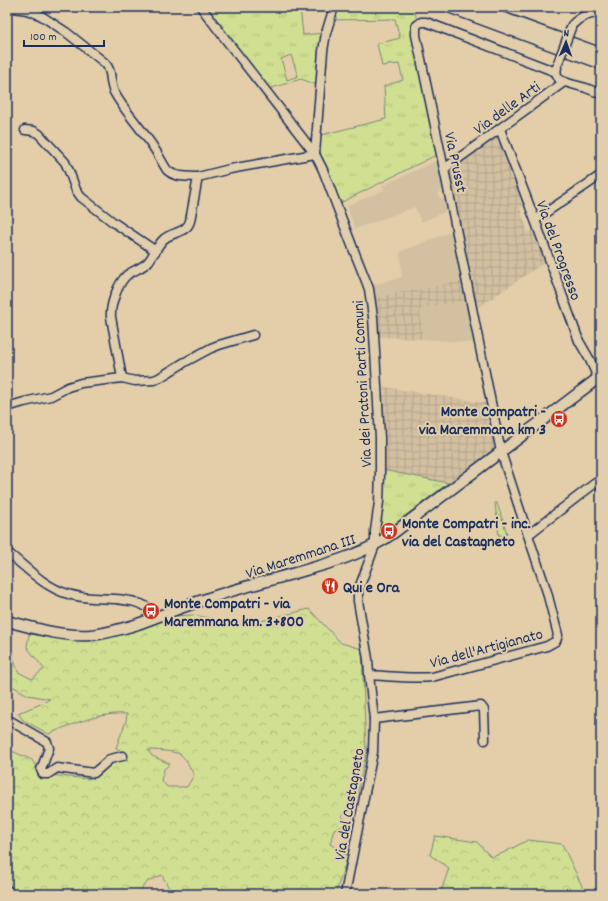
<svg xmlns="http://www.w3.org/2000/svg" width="608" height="901" viewBox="0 0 608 901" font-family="Dekko,sans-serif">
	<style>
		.built { fill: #d2c0a0 }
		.industrial { fill: url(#industrial-grid) }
		.grass { fill: url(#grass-tufts); stroke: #768778; fill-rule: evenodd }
		.forest { fill: url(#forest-crowns); stroke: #768778; fill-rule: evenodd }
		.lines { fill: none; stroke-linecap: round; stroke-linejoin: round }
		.minor-casing { stroke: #1b2f5e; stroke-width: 11 }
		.major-casing { stroke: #1b2f5e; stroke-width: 13 }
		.highway-casing { stroke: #1b2f5e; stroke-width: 14 }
		.minor { stroke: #e1ceac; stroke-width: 8 }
		.major { stroke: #e1ceac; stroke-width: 10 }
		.highway { stroke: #e1ceac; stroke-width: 11 }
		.minor-bridge-casing { stroke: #1b2f5e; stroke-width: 11; stroke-linecap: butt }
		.minor-bridge { stroke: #e1ceac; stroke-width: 8 }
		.labels { text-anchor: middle; stroke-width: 4; stroke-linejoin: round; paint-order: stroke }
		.street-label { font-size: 16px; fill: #1b2f5e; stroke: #e1ceac }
		.poi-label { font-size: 16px; font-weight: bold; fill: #1b2f5e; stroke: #e1ceac; text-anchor: start }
	</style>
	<defs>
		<pattern id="industrial-grid" width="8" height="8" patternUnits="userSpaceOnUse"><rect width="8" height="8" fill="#d2c0a0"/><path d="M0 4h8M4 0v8" fill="none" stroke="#b4a58c"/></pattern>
		<pattern id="grass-tufts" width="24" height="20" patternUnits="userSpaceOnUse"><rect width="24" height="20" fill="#d1df92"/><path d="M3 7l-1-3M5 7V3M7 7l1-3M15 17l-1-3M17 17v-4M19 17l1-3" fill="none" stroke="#b3c080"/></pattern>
		<pattern id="forest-crowns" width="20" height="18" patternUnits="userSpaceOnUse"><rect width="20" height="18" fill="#d1df92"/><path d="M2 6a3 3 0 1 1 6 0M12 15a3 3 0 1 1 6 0" fill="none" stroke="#b3c080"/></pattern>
	</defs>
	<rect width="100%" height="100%" fill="#e3cea9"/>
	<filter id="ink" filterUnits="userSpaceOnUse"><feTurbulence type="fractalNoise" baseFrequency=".025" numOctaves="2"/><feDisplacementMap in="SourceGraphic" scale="8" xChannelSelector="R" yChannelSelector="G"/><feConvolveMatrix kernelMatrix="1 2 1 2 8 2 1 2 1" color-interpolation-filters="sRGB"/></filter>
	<g filter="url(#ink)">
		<g class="built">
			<path d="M438,160L443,189L438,194L439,198L444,199L447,211L421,222L415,207L355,229L347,206L384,190L382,186Z"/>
			<path d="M452,231L462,281L374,297L372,285L402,277L400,252Z"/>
			<path d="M465,301L474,343L423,339L420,311L422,308Z"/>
		</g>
		<g class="industrial">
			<path d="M494,138L497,139L499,141L525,204L520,208L528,232L533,230L545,262L476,309L449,171L451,168Z"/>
			<path d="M462,281L465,301L422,308L420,311L423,339L378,337V333H377L374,297Z"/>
			<path d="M384,387L486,403L495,449L448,483L383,470L381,407L383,404V394H385Z"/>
		</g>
		<g class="grass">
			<path d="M201,7H300L303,35L326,33L320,86L301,79L265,90ZM291,55L298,76L287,80L281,59Z"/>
			<path d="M334,7H414L444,151L336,205L315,154L317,136L386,119L384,86L403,80L399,64L382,66L377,44L400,38L395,19L330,20Z"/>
			<path d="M383,470L448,483L380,535L377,532Z"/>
			<path d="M495,503H497L507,534L499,536Z"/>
		</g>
		<g class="forest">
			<path d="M309,609L341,643L362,649L366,753L358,791L342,816L349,825L334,829L330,844L348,856L335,894H171L170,890L162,875L148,881L137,894H42V890L29,892L28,894H13L7,876V749L32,760L40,774L89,779L114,758L124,752L116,748L126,721L127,714C102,712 71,724 49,734L23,720L18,713L41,704L50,699L28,695L14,687L7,689V640L18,672L32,679L44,669L27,647L29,634L101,640L173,616L193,615L245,625ZM148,750C155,750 173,751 180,754C185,757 191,770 194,775L187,787H167L161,780L164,769L170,764L152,756Z"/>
			<path d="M435,836L477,842L491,857L503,853L528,840L562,844L582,886V894H437L442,889L449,868L430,855Z"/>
		</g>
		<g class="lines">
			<g class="minor-casing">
				<g id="minor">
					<path d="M7,7L27,10L40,15L66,32L105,63C113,71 109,82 114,92C123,109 136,122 147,138C155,148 160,159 167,170C175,178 187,176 198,177"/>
					<path d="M201,7L223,36L315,154L323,170L356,256L366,281L369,289L373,317L380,438V474L379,502L375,531V545L361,583L358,592V601L368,659L369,675L374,719L373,752L345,894"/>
					<path d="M572,25C580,16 589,13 601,13"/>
					<path d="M557,67C556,72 556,76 559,79C564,83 580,86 586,88C591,90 596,92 601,94"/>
					<path d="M500,129L535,220L579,341L590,360L598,378"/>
					<path d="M25,130L34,131L39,134L65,162L69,171L76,190L81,197L113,222L156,251"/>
					<path d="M315,154L323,51L326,33L334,7"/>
					<path d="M444,169L564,82"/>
					<path d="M535,220L601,175"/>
					<path d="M122,378L111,317C110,305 118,283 127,275C134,270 142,268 148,262C154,255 157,245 164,239C172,232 187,233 190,221L198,177L230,169L315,154"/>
					<path d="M7,407L24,402L51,396L68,387L81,383L122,378L135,381L154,380L159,378L185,362L211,348L219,345L253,335"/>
					<path d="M528,535L594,484L601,480"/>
					<path d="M7,552C26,567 44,587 68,594C92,602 118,595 141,604C148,607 154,612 160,616"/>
					<path d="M369,675C390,676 411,679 432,677L547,646L556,641L558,635L547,592L528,535L501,452L444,169L416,35V26L421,22H426L556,72"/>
					<path d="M7,719L47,742L49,748L41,770L43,774H48L57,768L94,773L110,759L123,756"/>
					<path d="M374,719L424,713L481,706L484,710L485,740"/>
				</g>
			</g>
			<g class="major-casing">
				<g id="major">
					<path d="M7,621C34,628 62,637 91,635C106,634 120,629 135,625C160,616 184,606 209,598C242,587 276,579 309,569C338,561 367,552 392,534L601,376"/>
					<path d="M7,891L8,894"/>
				</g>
			</g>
			<g class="highway-casing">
				<g id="highway">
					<path d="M450,7L601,63"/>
					<path d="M472,7L601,54"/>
				</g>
			</g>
			<use href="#minor" class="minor"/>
			<use href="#major" class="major"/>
			<use href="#highway" class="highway"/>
			<g class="minor-bridge-casing">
				<path id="minor-bridge" d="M558,63L572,25"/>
			</g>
			<use href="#minor-bridge" class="minor-bridge"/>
		</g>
	</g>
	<defs>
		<g id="bus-disc" transform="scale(0.9)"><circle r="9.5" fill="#c8321e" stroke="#e1ceac"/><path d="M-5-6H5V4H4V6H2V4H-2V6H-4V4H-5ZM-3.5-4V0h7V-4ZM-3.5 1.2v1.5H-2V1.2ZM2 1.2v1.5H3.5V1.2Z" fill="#fff"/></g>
		<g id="restaurant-disc" transform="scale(0.9)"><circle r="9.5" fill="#c8321e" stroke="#e1ceac"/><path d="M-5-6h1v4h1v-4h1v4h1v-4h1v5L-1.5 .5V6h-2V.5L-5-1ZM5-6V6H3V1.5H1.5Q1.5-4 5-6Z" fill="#fff"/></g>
	</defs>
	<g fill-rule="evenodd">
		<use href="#bus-disc" x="559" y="419"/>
		<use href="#bus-disc" x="389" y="531"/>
		<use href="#restaurant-disc" x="330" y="586"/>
		<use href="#bus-disc" x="151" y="611"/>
	</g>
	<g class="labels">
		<g class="street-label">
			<text transform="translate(506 107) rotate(-36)" y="6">Via delle Arti</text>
			<text transform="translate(457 162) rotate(78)" y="6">Via Prusst</text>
			<text transform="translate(560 250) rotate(70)" y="6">Via del Progresso</text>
			<text transform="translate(361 384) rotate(-93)" y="6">Via dei Pratoni Parti Comuni</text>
			<text transform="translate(300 555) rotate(-18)" y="6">Via Maremmana III</text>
			<text transform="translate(486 647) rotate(-15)" y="6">Via dell'Artigianato</text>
			<text transform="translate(348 804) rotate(-80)" y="6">Via del Castagneto</text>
		</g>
		<g class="poi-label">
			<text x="546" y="416" text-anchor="end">Monte Compatri -<tspan x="546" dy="18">via Maremmana km 3</tspan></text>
			<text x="402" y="528">Monte Compatri - inc.<tspan x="402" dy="18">via del Castagneto</tspan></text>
			<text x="343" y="592">Qui e Ora</text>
			<text x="164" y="608">Monte Compatri - via<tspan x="164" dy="18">Maremmana km. 3+800</tspan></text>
		</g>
	</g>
	<rect width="608" height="901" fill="none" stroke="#e1ceac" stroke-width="24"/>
	<rect x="12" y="12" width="584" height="877" fill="none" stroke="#1b2f5e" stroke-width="1.5" filter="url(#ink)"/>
	<g transform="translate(566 42) rotate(2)" stroke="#e1ceac" stroke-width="3" paint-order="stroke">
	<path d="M0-3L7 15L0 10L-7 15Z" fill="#1b2f5e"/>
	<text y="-6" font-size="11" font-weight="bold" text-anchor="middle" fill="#1b2f5e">N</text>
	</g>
	<path d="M24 40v6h80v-6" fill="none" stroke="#1b2f5e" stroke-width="2"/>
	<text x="30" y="40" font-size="12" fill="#1b2f5e" stroke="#e1ceac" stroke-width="3" paint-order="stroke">100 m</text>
</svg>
